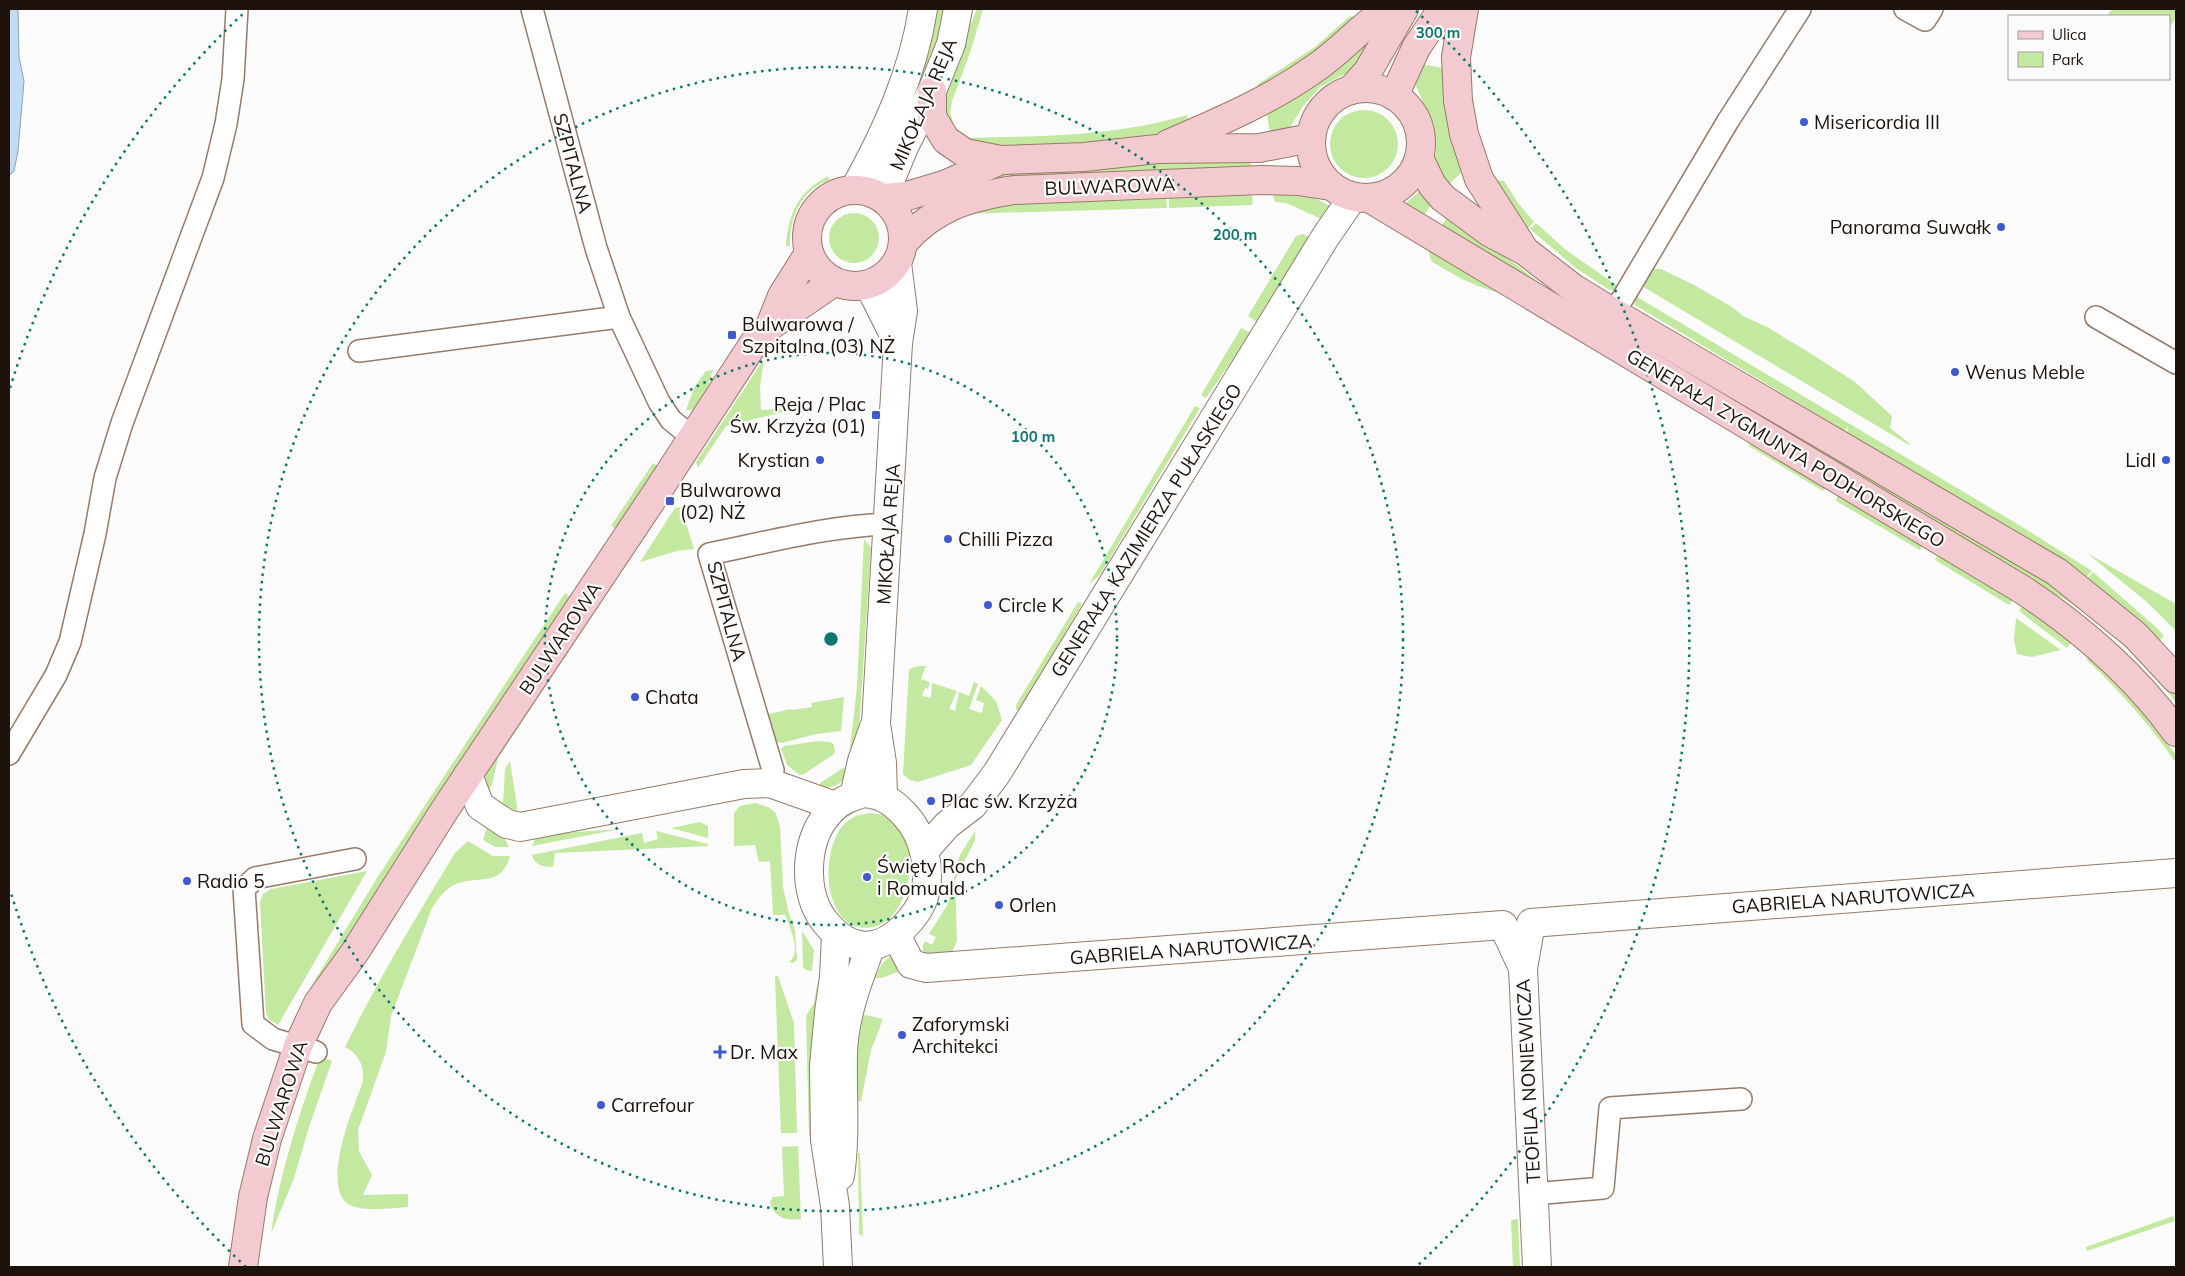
<svg xmlns="http://www.w3.org/2000/svg" width="2185" height="1276" viewBox="0 0 2185 1276" font-family="Mulish,sans-serif">
	<style>
		.green { fill: #c3e89f }
		.water { fill: #c0ddf5; stroke: #8fa0af }
		.lines { fill: none; stroke-linecap: round; stroke-linejoin: round }
		.minor-casing { stroke: #977a67; stroke-width: 24 }
		.tertiary-casing { stroke: #977a67; stroke-width: 30 }
		.secondary-casing { stroke: #977a67; stroke-width: 30 }
		.minor { stroke: #fff; stroke-width: 21 }
		.tertiary { stroke: #fff; stroke-width: 28 }
		.secondary { stroke: #f4cad1; stroke-width: 28 }
		.ring { fill: none; stroke: #0f766e; stroke-width: 2.5; stroke-dasharray: 2.5 5 }
		.poi-dot { fill: #3f5acc; stroke: #fbfbfb; stroke-width: 2 }
		.labels { text-anchor: middle; stroke-width: 4.5; stroke-linejoin: round; paint-order: stroke }
		.street-label { font-size: 19px; fill: #1e130c; stroke: #fbfbfb }
		.poi-label { font-size: 19px; fill: #1e130c; stroke: #fbfbfb; text-anchor: start }
		.centre { fill: #0f766e; stroke: #fbfbfb; stroke-width: 2.5 }
		.ring-label { font-size: 15px; text-anchor: middle; font-weight: bold; fill: #0f766e; stroke: #fbfbfb; stroke-width: 4.5; stroke-linejoin: round; paint-order: stroke }
	</style>
	<rect width="100%" height="100%" fill="#fbfbfb"/>
	<g class="green">
		<path d="M933,9H948L941,32L900,138Z"/>
		<path d="M977,9H983L970,53L952,101L950,112L953,122L946,129L940,106L955,61Z"/>
		<path d="M2112,9H2176V17L2169,29V16H2107Z"/>
		<path d="M1350,16L1356,17L1337,41L1256,90L1258,84L1315,47Z"/>
		<path d="M1374,39L1352,70L1320,87L1303,106L1288,131L1271,138L1266,109L1358,43Z"/>
		<path d="M1417,63L1443,68L1447,120L1462,172L1444,189L1435,162L1436,145L1434,125L1415,84Z"/>
		<circle cx="1364" cy="144" r="34"/>
		<path d="M1187,115L1189,125L1152,135L1109,142L982,148L965,138C1042,136 1112,137 1187,115Z"/>
		<path d="M1251,156V174L1030,182L969,181L990,174Z"/>
		<path d="M828,176L829,180C801,190 789,218 790,246H786C788,215 798,191 828,176Z"/>
		<path d="M1494,180L1504,181L1518,203L1534,222L1528,228L1513,208Z"/>
		<path d="M1420,191L1434,201L1421,220L1402,206Z"/>
		<path d="M1273,194C1300,193 1311,194 1333,208L1326,221L1286,203L1275,202Z"/>
		<path d="M1252,195L1253,203L1251,205L1169,208V198Z"/>
		<path d="M1166,199L1167,208L962,214L1008,204Z"/>
		<circle cx="854" cy="238" r="25"/>
		<path d="M1450,214L1557,296L1700,381L2009,555L2106,623L2176,695V702C2146,666 2114,631 2074,605C2057,594 2038,585 2020,576L1438,230Z"/>
		<path d="M1536,223L1566,250L1619,287L1616,290H1610L1577,269L1530,229Z"/>
		<path d="M1303,234L1314,239L1258,323L1248,316L1296,236Z"/>
		<path d="M1428,250L1497,291L1496,292C1472,285 1453,275 1431,261Z"/>
		<path d="M1652,269H1661L1694,285L1732,307L1743,316L1767,327L1810,353L1855,382L1892,416L1890,428L1909,443V445L1640,285Z"/>
		<path d="M1634,295L2024,528L2092,571L2086,578L2019,534L1847,432L1848,426L1845,431L1635,305Z"/>
		<path d="M1241,328L1251,333L1206,398L1201,395Z"/>
		<path d="M764,359L760,386L761,410L791,408V410L726,426L698,468L696,462Z"/>
		<path d="M713,370C708,382 704,414 686,410L695,386L706,371Z"/>
		<path d="M1195,406L1200,408L1100,575L1089,584Z"/>
		<path d="M1748,442H1749L1826,486L1823,491L1749,446Z"/>
		<path d="M653,463L660,467L618,530L611,526Z"/>
		<path d="M1838,494L1923,545L1920,550L1836,501Z"/>
		<path d="M681,507L694,549L677,551L640,562L675,508Z"/>
		<path d="M864,539L871,548L859,730L852,751L850,748L857,687Z"/>
		<path d="M2087,553L2176,604V631L2148,603Z"/>
		<path d="M1938,554L2014,598L2009,605L1935,560Z"/>
		<path d="M2093,572L2158,629L2164,636L2158,642L2087,579Z"/>
		<path d="M565,593L572,598L319,989L312,985L377,878Z"/>
		<path d="M1078,602L1081,603V606L1020,709L1016,710V705Z"/>
		<path d="M2023,605L2072,641L2067,648L2019,611Z"/>
		<path d="M2016,618L2061,650L2032,657L2017,654L2014,640Z"/>
		<path d="M583,629L498,758L492,785L488,790L485,775L489,765L577,630Z"/>
		<path d="M2092,656L2152,722L2176,755V763C2150,725 2120,691 2086,659Z"/>
		<path d="M918,666H926L921,679L930,682L928,689L925,688L922,696L931,698L932,683L957,691L949,709L955,711L959,692L969,696L974,682L978,684L969,709L982,713L984,703L976,700L981,686L996,701L1002,720L971,765L918,782L910,780L903,774L909,669Z"/>
		<path d="M844,697L841,731L816,734L782,743L773,741L766,715L790,709L792,710L812,707L811,703Z"/>
		<path d="M818,741L830,742L834,745L835,752L833,755L804,774L800,775L787,765L781,749L784,746Z"/>
		<path d="M510,761L518,813L503,804L505,769Z"/>
		<path d="M843,768L852,770C844,782 835,789 819,788L820,783Z"/>
		<path d="M755,803L768,807L775,812L780,826L783,887L788,910L795,931L797,960L793,963L789,962C802,953 790,927 785,915H773L770,861L759,862L755,845L734,846V813L740,806Z"/>
		<path d="M871,813C876,814 882,814 886,816C931,838 908,943 855,926C840,921 833,904 830,890C826,866 830,827 856,816C861,814 867,814 871,813Z"/>
		<path d="M700,822L708,826V838L671,828Z"/>
		<path d="M488,824L501,832L509,847H495L483,840Z"/>
		<path d="M620,829L532,846L535,839L548,834Z"/>
		<path d="M656,831L708,844V846L555,853L553,867C544,867 535,866 532,855L642,833L644,843L658,839Z"/>
		<path d="M975,831V840L955,880L957,941L952,952L927,954L923,953V945L925,941L932,945L936,937L929,934L948,904L956,867L960,855Z"/>
		<path d="M468,841L493,856H510C501,889 477,874 454,885C444,890 438,899 432,908L391,1016L386,1052L358,1130L359,1151L372,1175L363,1195L408,1194V1207C393,1208 359,1213 347,1203C325,1186 347,1124 355,1103C357,1096 363,1086 363,1078C364,1064 357,1053 345,1047C378,980 416,917 455,853Z"/>
		<path d="M367,871L278,1025L269,1019L266,1014L260,902L263,894L271,889Z"/>
		<path d="M802,931L814,950L812,971L806,970L803,967Z"/>
		<path d="M892,954L900,971L882,978H874L882,964Z"/>
		<path d="M775,976H778L794,1023L797,1133H781Z"/>
		<path d="M817,985L824,986L810,1092L812,1135H809L806,1016L814,1003Z"/>
		<path d="M865,1015L883,1019L871,1050L861,1101H856V1059L863,1016Z"/>
		<path d="M328,1059L332,1061L309,1127L294,1178L271,1234C279,1175 298,1118 318,1062Z"/>
		<path d="M798,1146L801,1219C786,1221 774,1218 770,1202L773,1197L784,1196L782,1147Z"/>
		<path d="M858,1153H860L863,1236L859,1234Z"/>
		<path d="M2173,1216L2175,1221L2087,1251L2086,1247Z"/>
		<path d="M1518,1219L1520,1267H1513L1511,1220Z"/>
	</g>
	<path class="water" d="M9,9H18L19,57L24,81L18,151L14,171L9,176Z"/>
	<g class="lines">
		<g class="minor-casing">
			<g id="minor">
				<path d="M532,9L596,248L619,317L659,402L671,420L692,437"/>
				<path d="M1905,9L1925,20L1932,9"/>
				<path d="M1614,313L1728,121L1800,9"/>
				<path d="M2096,317L2176,363"/>
				<path d="M359,351L619,317"/>
				<path d="M9,754L56,675L70,642L95,534L105,478L122,423L213,178L226,124L233,79L237,9"/>
				<path d="M770,783L773,770L709,554C768,542 828,526 888,524"/>
				<path d="M316,1052L273,1039L253,1024L244,889L255,878L355,859"/>
				<path d="M1533,1194L1603,1188L1610,1108L1741,1099"/>
			</g>
		</g>
		<g class="tertiary-casing">
			<g id="tertiary">
				<path d="M854,190C886,133 913,73 923,9"/>
				<path d="M883,198L904,147L932,91L951,44L958,9"/>
				<path d="M869,285L898,343"/>
				<path d="M468,775L480,806L507,824L520,827L744,784L770,783L835,806"/>
				<path d="M863,793C882,794 893,802 905,815C924,835 932,871 924,897C920,909 912,919 903,928C876,954 849,951 826,923C802,895 804,841 828,814C837,802 850,797 863,793Z"/>
				<path d="M854,796L862,761L874,727"/>
				<path d="M883,796L882,763L876,724L898,343L903,311L897,263"/>
				<path d="M924,851L947,825L973,805L997,773L1326,236L1353,197"/>
				<path d="M896,935L911,964L926,968L1503,925L1523,968"/>
				<path d="M836,936L834,977L829,1012L824,1066L825,1140L835,1206L838,1267"/>
				<path d="M840,1176C846,1134 842,1095 843,1053C844,1017 858,980 871,946"/>
				<path d="M1537,1267L1523,968L1531,923L2176,873"/>
			</g>
		</g>
		<g class="secondary-casing">
			<g id="secondary">
				<path d="M1464,9L1456,57L1458,101L1464,134L1479,179L1525,251"/>
				<circle cx="1366" cy="143" r="55"/>
				<path d="M1351,90L1368,71L1404,9"/>
				<path d="M932,91V117L946,140L965,153L1001,160"/>
				<path d="M1394,96L1416,48L1442,9"/>
				<path d="M1168,144C1219,122 1269,101 1314,69C1341,51 1361,26 1388,9"/>
				<path d="M1419,158L1432,185L1443,198L1489,232L1525,251L1573,288L1614,313L2057,572L2135,635L2176,679"/>
				<circle cx="855" cy="238" r="48"/>
				<path d="M883,198L907,196L944,185L1001,160L1084,157L1157,149L1259,148L1311,138"/>
				<path d="M1369,198L2023,590C2082,629 2134,674 2176,732"/>
				<path d="M904,242C935,207 969,197 1014,190L1261,180L1298,181L1331,186"/>
				<path d="M770,326L782,296L809,253"/>
				<path d="M243,1267L253,1197L267,1139L298,1046L318,1003L355,952L444,811L657,492L756,340L770,326L834,282"/>
			</g>
		</g>
		<use href="#minor" class="minor"/>
		<use href="#tertiary" class="tertiary"/>
		<use href="#secondary" class="secondary"/>
	</g>
	<g class="ring">
		<circle cx="831" cy="639" r="286"/>
		<circle cx="831" cy="639" r="572"/>
		<path d="M246 1267A858 858 0 0 1 10 890M10 388A858 858 0 0 1 246 11M1416 11A858 858 0 0 1 1416 1267"/>
	</g>
	<g class="poi-dot">
		<circle cx="1804" cy="122" r="5"/>
		<circle cx="2001" cy="227" r="5"/>
		<rect x="727" y="330" width="10" height="10" rx="2.5"/>
		<circle cx="1955" cy="372" r="5"/>
		<rect x="871" y="410" width="10" height="10" rx="2.5"/>
		<circle cx="820" cy="460" r="5"/>
		<circle cx="2166" cy="460" r="5"/>
		<rect x="665" y="496" width="10" height="10" rx="2.5"/>
		<circle cx="948" cy="539" r="5"/>
		<circle cx="988" cy="605" r="5"/>
		<circle cx="635" cy="697" r="5"/>
		<circle cx="931" cy="801" r="5"/>
		<circle cx="867" cy="877" r="5"/>
		<circle cx="187" cy="881" r="5"/>
		<circle cx="999" cy="905" r="5"/>
		<circle cx="902" cy="1035" r="5"/>
		<path d="M717.5 1044.5h5v5h5v5h-5v5h-5v-5h-5v-5h5z"/>
		<circle cx="601" cy="1105" r="5"/>
	</g>
	<g class="labels">
		<g class="street-label">
			<text transform="translate(923 104) rotate(-67)" y="7">MIKOŁAJA REJA</text>
			<text transform="translate(573 163) rotate(75)" y="7">SZPITALNA</text>
			<text transform="translate(1110 186) rotate(-2)" y="7">BULWAROWA</text>
			<text transform="translate(1786 448) rotate(31)" y="7">GENERAŁA ZYGMUNTA PODHORSKIEGO</text>
			<text transform="translate(1146 530) rotate(-58)" y="7">GENERAŁA KAZIMIERZA PUŁASKIEGO</text>
			<text transform="translate(888 534) rotate(-86)" y="7">MIKOŁAJA REJA</text>
			<text transform="translate(727 611) rotate(75)" y="7">SZPITALNA</text>
			<text transform="translate(560 638) rotate(-56)" y="7">BULWAROWA</text>
			<text transform="translate(1853 898) rotate(-4)" y="7">GABRIELA NARUTOWICZA</text>
			<text transform="translate(1191 949) rotate(-4)" y="7">GABRIELA NARUTOWICZA</text>
			<text transform="translate(1528 1081) rotate(-93)" y="7">TEOFILA NONIEWICZA</text>
			<text transform="translate(281 1103) rotate(-72)" y="7">BULWAROWA</text>
		</g>
		<g class="poi-label">
			<text x="1814" y="129">Misericordia III</text>
			<text x="1991" y="234" text-anchor="end">Panorama Suwałk</text>
			<text x="742" y="331">Bulwarowa /<tspan x="742" dy="22">Szpitalna (03) NŻ</tspan></text>
			<text x="1965" y="379">Wenus Meble</text>
			<text x="866" y="411" text-anchor="end">Reja / Plac<tspan x="866" dy="22">Św. Krzyża (01)</tspan></text>
			<text x="810" y="467" text-anchor="end">Krystian</text>
			<text x="2156" y="467" text-anchor="end">Lidl</text>
			<text x="680" y="497">Bulwarowa<tspan x="680" dy="22">(02) NŻ</tspan></text>
			<text x="958" y="546">Chilli Pizza</text>
			<text x="998" y="612">Circle K</text>
			<text x="645" y="704">Chata</text>
			<text x="941" y="808">Plac św. Krzyża</text>
			<text x="877" y="873">Święty Roch<tspan x="877" dy="22">i Romuald</tspan></text>
			<text x="197" y="888">Radio 5</text>
			<text x="1009" y="912">Orlen</text>
			<text x="912" y="1031">Zaforymski<tspan x="912" dy="22">Architekci</tspan></text>
			<text x="730" y="1059">Dr. Max</text>
			<text x="611" y="1112">Carrefour</text>
		</g>
	</g>
	<circle cx="831" cy="639" r="8" class="centre"/>
	<g class="ring-label">
		<text x="1438" y="38">300 m</text>
		<text x="1235" y="240">200 m</text>
		<text x="1033" y="442">100 m</text>
	</g>
	<rect width="2185" height="1276" fill="none" stroke="#1e130c" stroke-width="20"/>
	<rect x="2008" y="15" width="162" height="65" fill="#fbfbfb" stroke="#a39e9b"/>
	<rect x="2018" y="31" width="25" height="8" fill="#f4cad1" stroke="#a39e9b"/>
	<text x="2052" y="40" font-size="15" fill="#1e130c">Ulica</text>
	<rect x="2018" y="52" width="25" height="15" fill="#c3e89f" stroke="#a39e9b"/>
	<text x="2052" y="65" font-size="15" fill="#1e130c">Park</text>
</svg>
